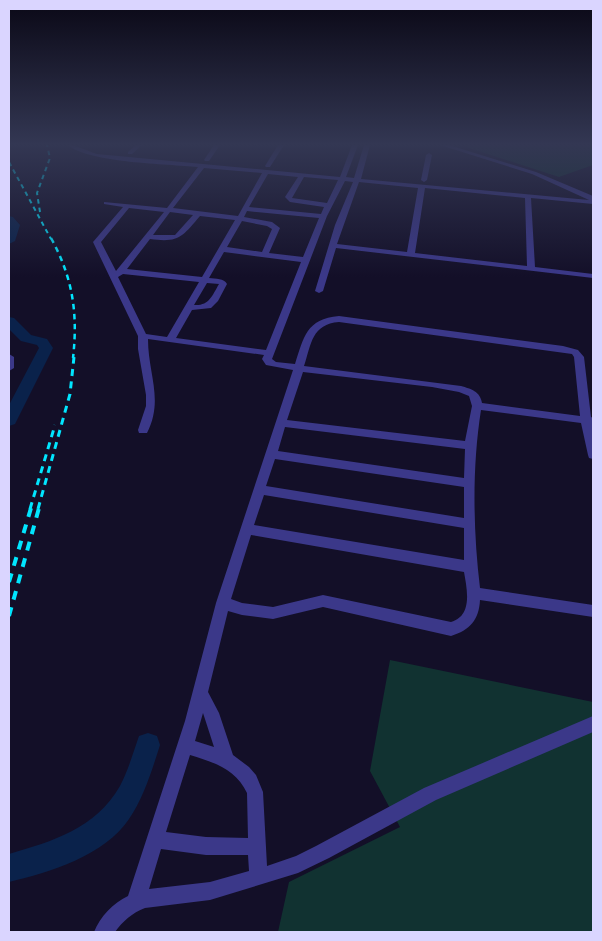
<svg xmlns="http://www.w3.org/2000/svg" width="602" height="941" viewBox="0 0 602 941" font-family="'Fira Sans Condensed',sans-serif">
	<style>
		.green { fill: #113231 }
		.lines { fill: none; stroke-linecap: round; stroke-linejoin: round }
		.river { fill: #0a224b; fill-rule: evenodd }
		.minor { fill: #3b3889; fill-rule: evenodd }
		.rail-far3 { stroke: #01e6ff; stroke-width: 2; stroke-dasharray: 4.5 4; stroke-linecap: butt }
		.rail-far2 { stroke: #01e6ff; stroke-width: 2.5; stroke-dasharray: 5.5 4.5; stroke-linecap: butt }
		.rail-far1 { stroke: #01e6ff; stroke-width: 3; stroke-dasharray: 7 5.5; stroke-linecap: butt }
		.rail { stroke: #01e6ff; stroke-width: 4; stroke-dasharray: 9 8; stroke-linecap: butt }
	</style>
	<rect width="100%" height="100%" fill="#130f28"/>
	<g class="green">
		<path d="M468,145H593V165L559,177L466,147Z"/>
		<path d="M390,660L593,702V932H278L289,882L400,827L370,771Z"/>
	</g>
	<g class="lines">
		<g class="river">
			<path d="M9,216L13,217L20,225L15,241L9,244Z"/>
			<path d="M9,317L14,318L31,335L47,339L53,348L15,424L9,426V405L39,348L37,345L21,341L9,329Z"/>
			<path d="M148,733L157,736L160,745C152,770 144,797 129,819C104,856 50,872 9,882V854C53,841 95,829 120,786C128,771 133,753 139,736Z"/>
		</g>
		<g class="minor">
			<path d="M68,145C77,145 87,151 97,154L340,177L352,145H358L346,177L354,178L364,145H370L361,179L589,200L532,174L440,145H449L536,172L593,196V204L531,198L535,267L593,274V278L336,248L323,291L319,293L315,291L335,225L353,182L345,181L327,216L272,359L276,362L295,364C304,337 306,319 339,316L563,346L578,350L584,357L591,417L593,418V459L589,458L588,455L581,423L481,410C472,467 473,530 480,588L593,605V617L480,600C479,620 470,630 451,636L323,607L273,619L242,615L228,611L208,692L219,713L233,755L249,767L256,775L263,792L267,866L296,856L316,846L424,788L593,716V732L436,800L329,858L298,873L210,900L145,908C132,913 123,921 115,932H94C100,917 113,903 128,896L185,721L216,603L293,370L266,365L262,359L264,355L148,339C148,374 164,400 147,433H139L138,430L146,406V395L138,349V336L93,242L123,207L104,204V202L167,208L198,167C168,164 89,163 68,145ZM204,168L262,173L238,216L173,208ZM268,174L298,177L285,197L290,202L324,207L321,214L249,207ZM304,177L338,180L327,203L292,198ZM359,182L418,188L407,252L337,244ZM425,188L525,198L527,266L415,253ZM129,208L164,212L116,271L101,242ZM247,211L319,218L303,257L269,253L280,228L272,222L244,217ZM170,212L193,215L175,235H153ZM200,216L235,220L202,277L127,269L150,239C179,243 182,237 200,216ZM242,221L267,226L272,229L262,252L227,247ZM224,252L301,262L266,350L176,338L192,310L211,308L218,301L227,284C224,278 216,279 209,278ZM123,274L199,282L167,337L146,334L118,277ZM207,283L219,284C212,296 209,306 194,305ZM339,322L572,354L574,357L580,416L482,403C480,391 471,389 461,386L304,366C311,344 312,324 339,322ZM303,372L432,387L459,392L469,396L472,406L465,441L287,420ZM285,427L465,449L464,478L278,451ZM275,459L464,487V518L266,486ZM264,495L464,528V560L254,525ZM251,535L464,572C467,589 473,616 451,622L323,595L273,607L242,603L231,599ZM203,713L204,716L214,747L195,741ZM190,755C213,762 236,769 247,793L248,838L206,837L166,832ZM161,849L206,855H248L249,871L210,882L149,889Z"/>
			<path d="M136,145H142L132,154H128V152Z"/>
			<path d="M214,145H220L209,161H205L204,160Z"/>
			<path d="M278,145H284L270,167H266L265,166Z"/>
			<path d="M429,153L432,155L427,180L424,182L421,180L426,155Z"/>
			<path d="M9,354L14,357V368L9,371Z"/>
		</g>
		<g class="rail-far3">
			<path d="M9,162L51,239"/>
			<path d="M40,212L37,193L50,158L47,145"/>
		</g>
		<path class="rail-far2" d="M51,238C73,278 78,314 73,358"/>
		<g class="rail-far1">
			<path d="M30,509L55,425"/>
			<path d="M38,509L70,394L74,357"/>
		</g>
		<g class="rail">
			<path d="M9,582L31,508"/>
			<path d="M9,616L39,508"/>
		</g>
	</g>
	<linearGradient id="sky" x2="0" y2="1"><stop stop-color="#0a0816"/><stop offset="0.52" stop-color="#333753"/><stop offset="1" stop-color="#333753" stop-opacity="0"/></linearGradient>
	<rect width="602" height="277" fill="url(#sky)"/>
	<rect width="602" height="941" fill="none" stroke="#dad5ff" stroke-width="20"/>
</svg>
